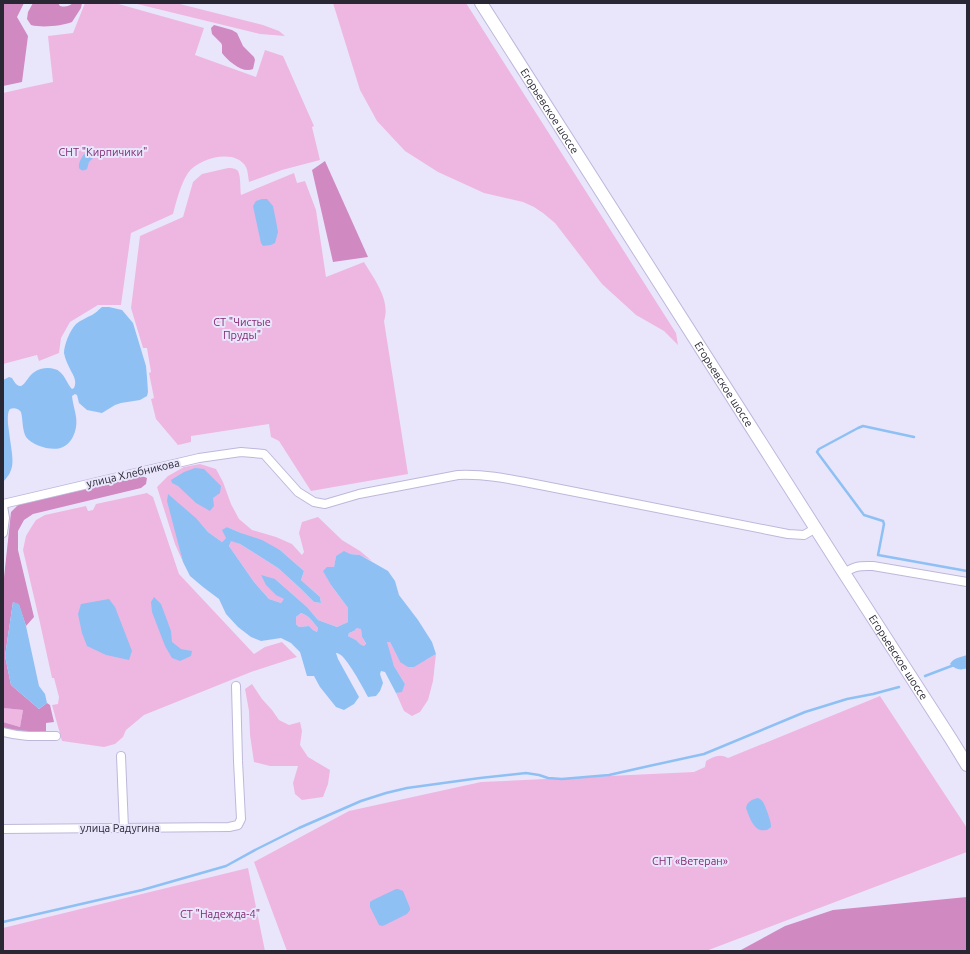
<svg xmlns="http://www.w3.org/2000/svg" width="970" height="954" viewBox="0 0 970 954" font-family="Ubuntu,sans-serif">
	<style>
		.green { fill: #eeb7e2 }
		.forest { fill: #d189c2 }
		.water { fill: #8ec0f4; fill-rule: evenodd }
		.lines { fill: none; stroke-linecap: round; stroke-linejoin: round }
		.stream { stroke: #8ec0f4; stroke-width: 2.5 }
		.minor-casing { stroke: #bdb8da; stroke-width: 10 }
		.primary-casing { stroke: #bdb8da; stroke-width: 14 }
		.minor { stroke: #fff; stroke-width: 8 }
		.primary { stroke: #fff; stroke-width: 12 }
		.labels { text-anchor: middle; stroke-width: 4; stroke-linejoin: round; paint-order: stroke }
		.street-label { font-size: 11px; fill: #292734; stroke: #e9e6fc }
		.park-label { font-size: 11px; fill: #822d74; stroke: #e9e6fc }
	</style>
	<rect width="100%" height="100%" fill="#e9e6fc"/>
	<g class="green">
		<path d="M85,3H115L204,28L195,55L256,77L265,50L283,56L314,126L312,127L320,160L282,170L249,182C248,177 248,171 246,167C235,148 199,158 188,173C181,183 176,202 173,214L131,233L121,305H98L70,322L61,338L59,353L39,361L37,355L3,364V93L25,88L53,82L48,36L73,33Z"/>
		<path d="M133,3H176L263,25L279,31L285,36L260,34Z"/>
		<path d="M333,3H466L676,333L678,345L664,331L636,315L602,284L555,223L543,213L534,207L523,202L484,193L438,172L405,151L377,121L360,90Z"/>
		<path d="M228,168C232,168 235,168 238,171C241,176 240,190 241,195L294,173L297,183L305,181L316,210L326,277L364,262C374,279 391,300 384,321L408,474L311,491L279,441L271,437L269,424L198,435L191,436V442L178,445L156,419L151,399L154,398L149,373L151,372L147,348H143L131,308L140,236L183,217L193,182L202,174Z"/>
		<path d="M200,464L216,469L223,482L231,504L239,519L252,530L276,537L292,544L302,555L304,552L299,533L302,522L318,517L342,540L360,551L372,561L360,555L350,554L336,556L331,585L348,608V622L337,627L318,620L307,607L275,579L285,599L281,603L269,599L254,582L229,546L231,540L240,544L278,568L300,588L314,602L321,603L320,597L301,580L304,571L280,550L227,527L226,538L222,542L208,532L197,519L176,532L183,562L175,544L157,487L168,476L184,467Z"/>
		<path d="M147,493L153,497L179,574L254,654L265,647L282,642L297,657L251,672L144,715L126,730L123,737L115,744L104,747L62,741L52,705L58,704L59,697L54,678H52L40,623L23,550L26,536L32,526L36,520L45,515L86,506L88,511L93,510L96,504Z"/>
		<path d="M301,613C310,616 312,621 318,628L317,632L313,630L309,626L299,627L296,624V617Z"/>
		<path d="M357,628H361L362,637L364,640L366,645L364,646L360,644L356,640L348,636L349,633L354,631Z"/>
		<path d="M386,642H390L400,662L426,660L436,654L433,681L428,700L420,712L412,716L404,711L396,693L402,691L405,684L394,666Z"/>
		<path d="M252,684L262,699L272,710L279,720L289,725L300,722L302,731L300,745L308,757L330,770L328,784L323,797L302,800L295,794L293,783L298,766H270L254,762L250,735L249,711L245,689Z"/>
		<path d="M880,696L967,828V852L706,951H287L254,862L349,811L481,782L694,772L705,767L706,761C712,757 720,753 728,758Z"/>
		<path d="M3,708L23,710L20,727L3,722Z"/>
		<path d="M248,868L265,951H3V928Z"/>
	</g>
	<g class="forest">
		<path d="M3,3H24L17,17L28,36L22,82L3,86Z"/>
		<path d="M33,3H58L60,6C65,7 68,7 73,3H82L81,8L72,22C62,26 42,28 31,25L27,19L28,12Z"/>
		<path d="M214,25L232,30L237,33L243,46L254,57L255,60L253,69C243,74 228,61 222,53V45L221,43L212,34L211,28Z"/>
		<path d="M325,161L368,257L333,262L312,170Z"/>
		<path d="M142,476L147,478L146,484L141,488L33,514L24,520L18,531V550L34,617L26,626L19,605L13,602L5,656L11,685L39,709L47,703L50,705L54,722L46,723V734L7,730L3,729V722L20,727L23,710L3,708V587L11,512L18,505Z"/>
		<path d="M967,897V951H739L785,926L833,910Z"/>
	</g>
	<g class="water">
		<path d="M88,151L92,152L94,157L89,162L87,169C84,171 81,171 79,168C78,162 83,154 88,151Z"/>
		<path d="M262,199H267L273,206L276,221L278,232L275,243L271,245L263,246L261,243L253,206L256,201Z"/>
		<path d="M102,307H109L122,310L133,323L146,366L147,377L148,392L147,396L140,400L121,403L115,405L102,413L87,410L79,403L77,395L75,394L72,396C73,407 78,417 76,427C75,435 70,444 63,447C53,452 33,446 26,437C22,430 23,420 21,412C19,409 14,407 10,409C7,413 8,419 8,424C9,432 10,439 11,446C13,461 15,470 3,482V380L9,377L12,378C22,396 25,379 33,373C38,369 43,368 48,368C52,368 57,369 60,372C65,376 67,383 71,388L72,389L74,388C77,382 74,376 71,371C68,365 65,359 64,353C64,345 70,330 76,324C81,320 86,318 92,315C96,313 98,310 102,307Z"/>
		<path d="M195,468L204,469L221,486L220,493L213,498L214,506L210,511L196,503L178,486L172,483L171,480L184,472Z"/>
		<path d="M168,494L197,519L208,532L222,542L226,538L222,530L227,527L241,533L262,540L280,550L304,571L301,580L320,597L321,603L314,602L300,588L278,568L240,544L231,541L229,546L254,582L269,599L281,603L284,599L276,595L266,585L261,575L275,579L307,607L318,620L337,627L348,622V608L331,585L323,571L327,567H334L336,556L344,551L350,554L360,555L388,571L395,581L399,595L418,620L432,642L436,654L414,667H408L400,662L390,642H387L394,666L405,684L402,692L396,693L385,672L381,671L380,674L383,683L380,691L376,696L368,697C364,689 346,656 339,654C338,653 337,653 336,653L338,659L359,697L354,704L344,710L336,707L320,687L314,676H307L300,652L291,643L281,638L261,641L251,637L238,627L226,614L219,599L203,587L190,576L183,562L167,501ZM301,613C310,616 312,621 318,628L317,632L313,630L309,626L299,627L296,624V617ZM357,628L361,629L362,637L364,640L366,644L364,646L360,644L356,640L348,636L349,633L354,631Z"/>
		<path d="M154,597L161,604L171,631L172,642L181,649L192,651L191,656L180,661L172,658L165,646L152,612L151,602Z"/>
		<path d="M109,599L115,607L132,651L129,660L106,655L87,646L82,633L78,614L81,604Z"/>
		<path d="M13,602L19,604L26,626L39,686L45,694L47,703L39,709L11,685L5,656Z"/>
		<path d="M967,655V668C960,671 955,669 950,664C953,658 961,657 967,655Z"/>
		<path d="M758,798C761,800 761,799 763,802C765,805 772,823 771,827C770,828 767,830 766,830C754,833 749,816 746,808C747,802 752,799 758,798Z"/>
		<path d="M396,889H398L403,891L410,908V910L407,914L385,925L382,926L379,925L370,907V902L373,900Z"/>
	</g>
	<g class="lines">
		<g class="stream">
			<path d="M914,437L863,426L858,428L819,449L817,452L864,515L883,521L884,524L878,555L967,571"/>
			<path d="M925,676L954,665"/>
			<path d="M3,922L142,890L226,866L257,849L299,828L361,801L386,793L407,788L480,778L526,773L539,775L548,778L562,779L609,775L649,766L704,754L805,712L847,699L873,694L899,687"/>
		</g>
		<g class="minor-casing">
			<g id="minor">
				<path d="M3,504L199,458L241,452L264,454L298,492L314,502L325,504L359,494L458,475C484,474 505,478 530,483L788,534L804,535L816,528"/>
				<path d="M3,506L5,518L3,533"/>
				<path d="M844,573C856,565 860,566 873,566L967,582"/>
				<path d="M3,732C21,737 38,736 56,736"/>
				<path d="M121,756L124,828"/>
				<path d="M3,829L229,827L238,825L241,819L238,761L236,686"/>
			</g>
		</g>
		<g class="primary-casing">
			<g id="primary">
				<path id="s1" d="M481,3L844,573L951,739L967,765"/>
			</g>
		</g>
		<use href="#minor" class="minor"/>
		<use href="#primary" class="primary"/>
	</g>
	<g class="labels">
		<g class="street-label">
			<text dy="4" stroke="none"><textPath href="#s1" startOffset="128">Егорьевское шоссе</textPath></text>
			<text dy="4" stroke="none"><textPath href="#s1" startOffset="452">Егорьевское шоссе</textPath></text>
			<text transform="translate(133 473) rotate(-13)" y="4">улица Хлебникова</text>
			<text dy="4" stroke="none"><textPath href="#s1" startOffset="776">Егорьевское шоссе</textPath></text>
			<text x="120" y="832">улица Радугина</text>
		</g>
		<g class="park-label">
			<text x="103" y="156">СНТ "Кирпичики"</text>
			<text x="242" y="326">СТ "Чистые<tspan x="242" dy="13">Пруды"</tspan></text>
			<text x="690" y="865">СНТ «Ветеран»</text>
			<text x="220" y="918">СТ "Надежда-4"</text>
		</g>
	</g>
	<rect width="970" height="954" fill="none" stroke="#292734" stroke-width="8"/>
</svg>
